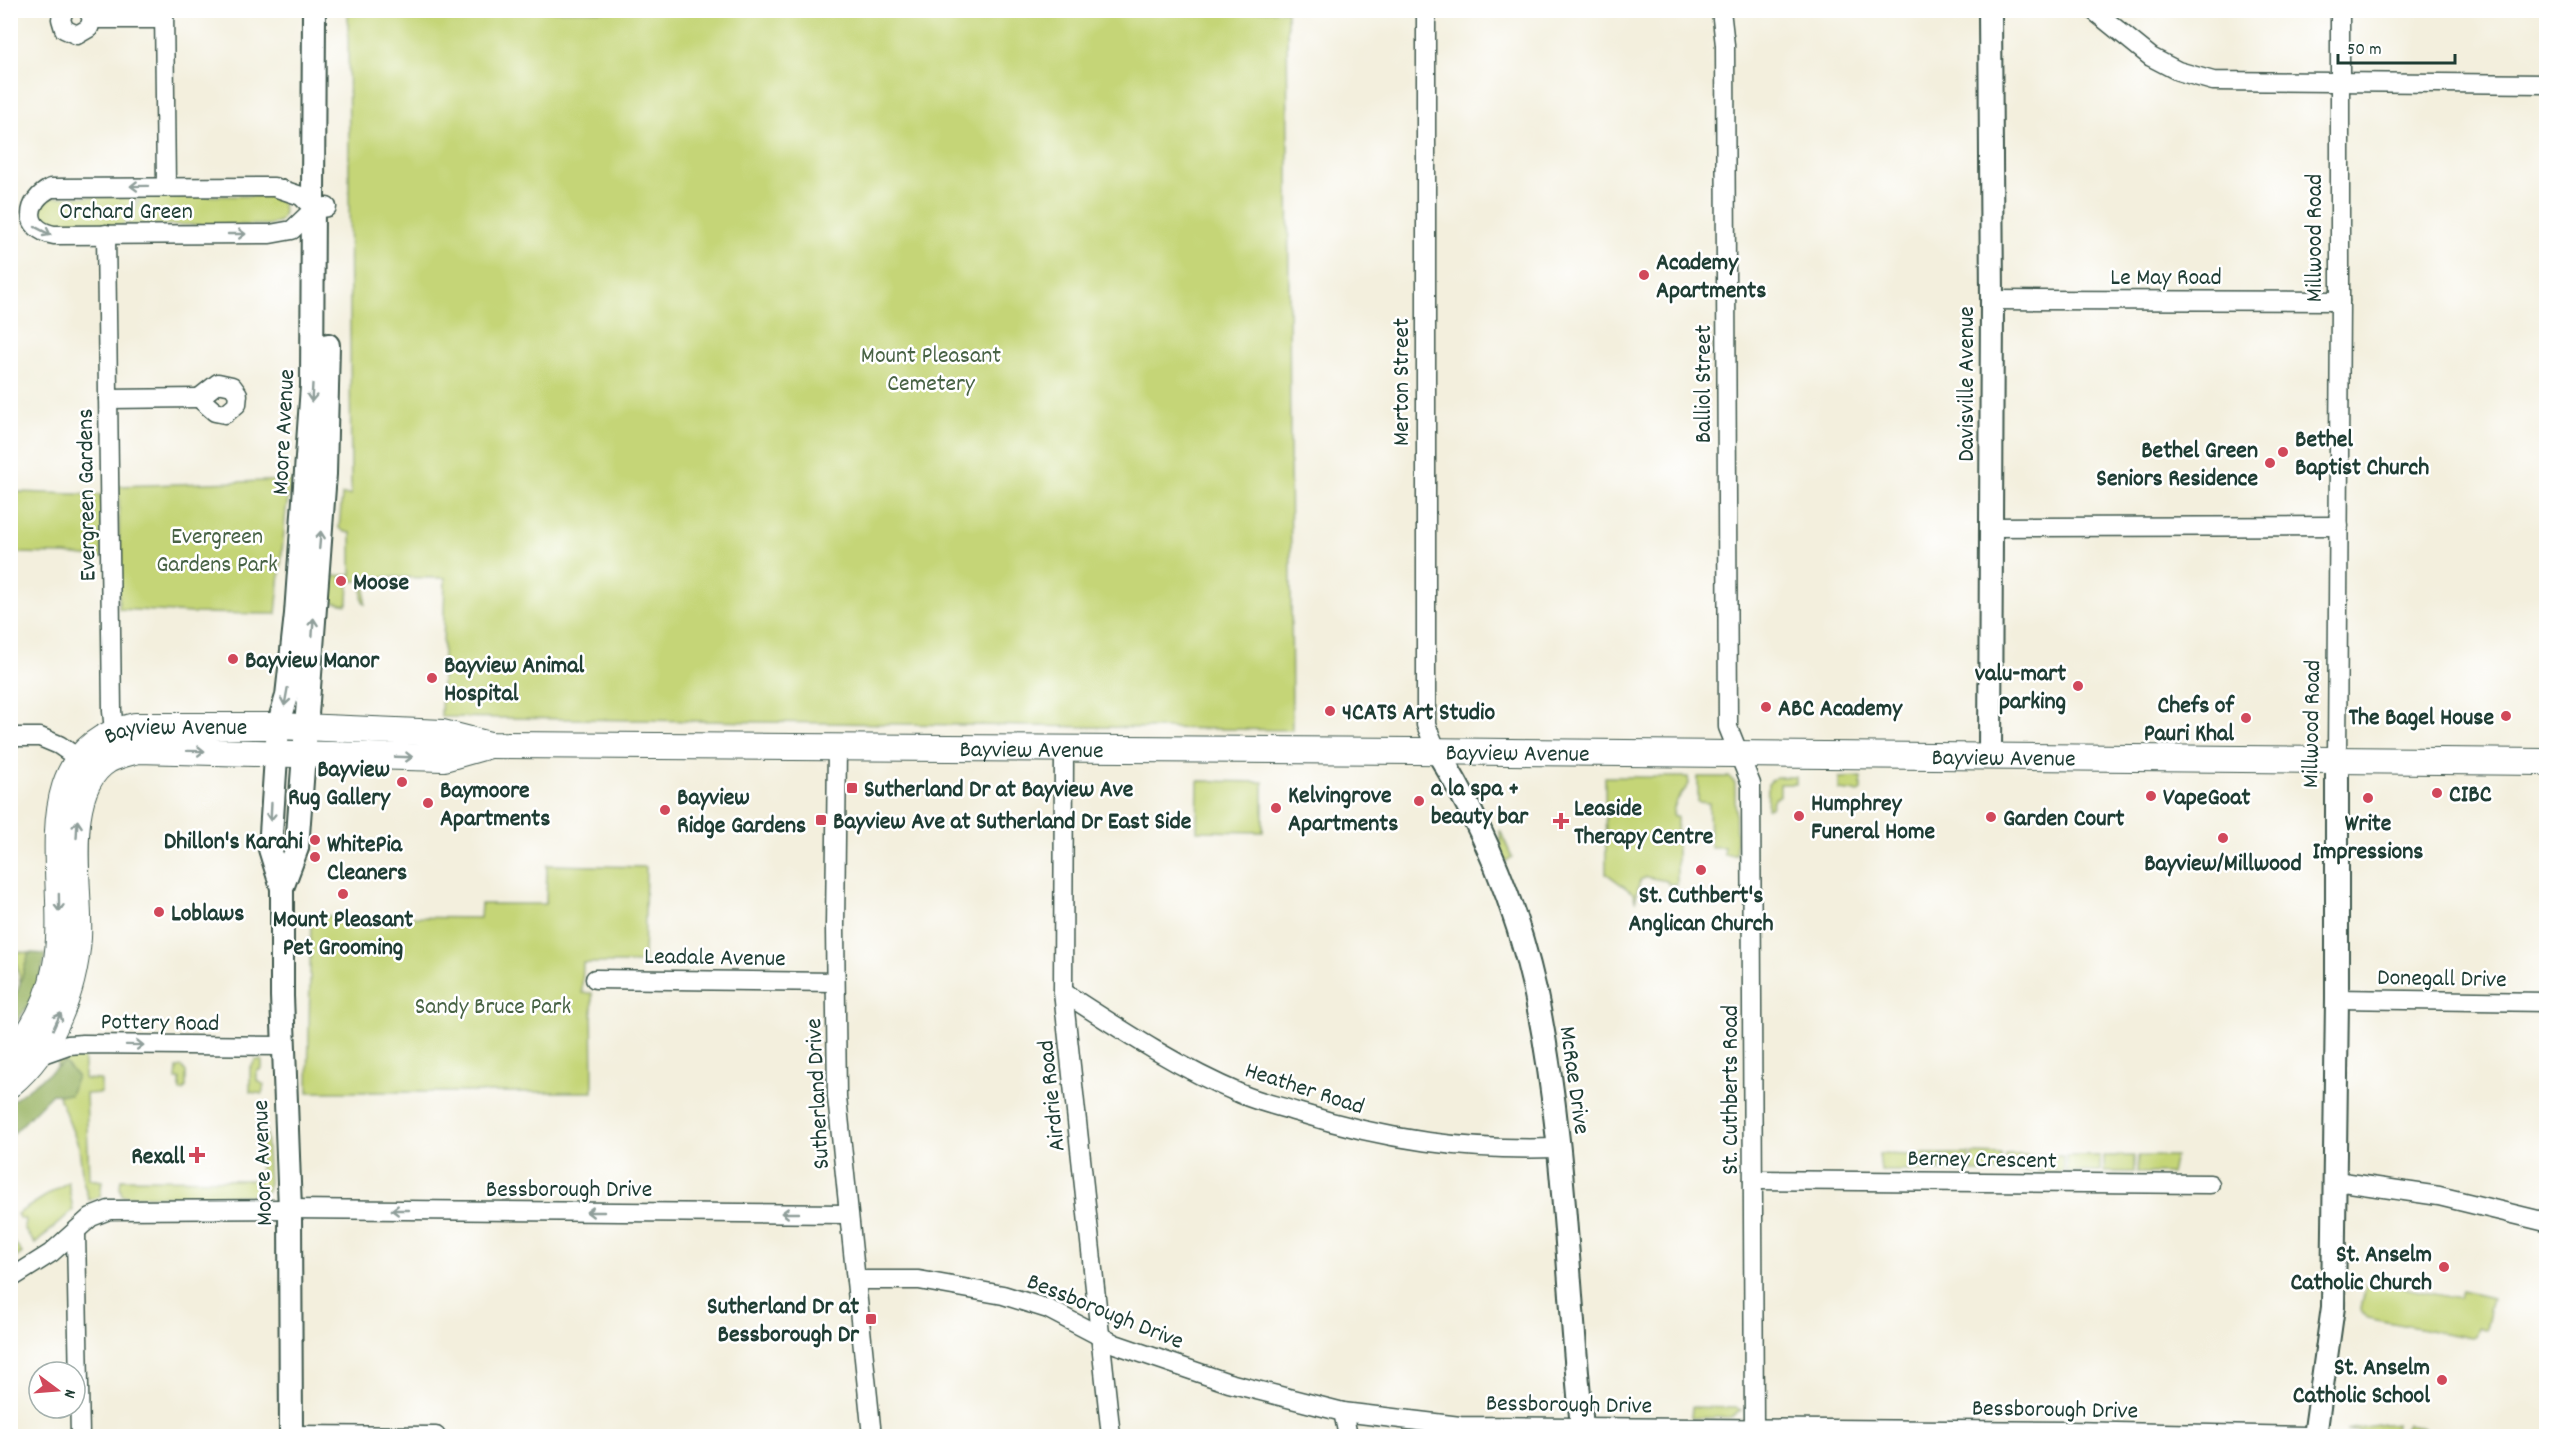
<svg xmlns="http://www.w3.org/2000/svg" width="2557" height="1447" viewBox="0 0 2557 1447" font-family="Dekko,sans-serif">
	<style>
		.green { fill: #c5d577; stroke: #728956; stroke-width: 1.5 }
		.forest { fill: #9cb668; stroke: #5e7a4e; stroke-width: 1.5 }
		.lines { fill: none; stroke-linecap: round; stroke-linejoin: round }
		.minor-casing { stroke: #3f584d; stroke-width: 21 }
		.tertiary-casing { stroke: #3f584d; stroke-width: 26 }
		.secondary-casing { stroke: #3f584d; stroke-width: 28 }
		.minor { stroke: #fff; stroke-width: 18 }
		.tertiary { stroke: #fff; stroke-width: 22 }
		.secondary { stroke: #fff; stroke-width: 26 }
		.oneway { stroke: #8f9e9a }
		.poi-dot { fill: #d1495b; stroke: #fff; stroke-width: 2 }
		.labels { text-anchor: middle; stroke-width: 5; stroke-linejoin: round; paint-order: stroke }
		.street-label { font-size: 24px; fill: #1f3d34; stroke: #fff }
		.poi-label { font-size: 24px; font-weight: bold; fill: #1f3d34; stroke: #fff; text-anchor: start }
		.park-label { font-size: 24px; fill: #486345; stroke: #fff }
	</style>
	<rect width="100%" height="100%" fill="#fff"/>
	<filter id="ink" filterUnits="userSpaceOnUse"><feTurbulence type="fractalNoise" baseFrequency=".0167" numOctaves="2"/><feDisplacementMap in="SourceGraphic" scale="12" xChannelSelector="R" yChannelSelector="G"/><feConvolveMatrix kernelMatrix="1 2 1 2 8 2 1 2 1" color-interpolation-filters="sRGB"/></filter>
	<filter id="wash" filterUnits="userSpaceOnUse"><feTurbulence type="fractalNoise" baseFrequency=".008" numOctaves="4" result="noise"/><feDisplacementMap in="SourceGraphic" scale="24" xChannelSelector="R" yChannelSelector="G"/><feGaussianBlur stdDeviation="1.35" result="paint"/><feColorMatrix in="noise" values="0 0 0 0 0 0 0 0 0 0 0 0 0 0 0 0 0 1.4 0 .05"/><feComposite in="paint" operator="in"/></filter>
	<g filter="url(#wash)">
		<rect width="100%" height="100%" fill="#f3efdd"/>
		<g class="green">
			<path d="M348,11H1287L1292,730L441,717L445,578L366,577L365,605L362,599L363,581H349L348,602L346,605L328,601L330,576L351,575V533L345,532L339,528L342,495H351Z"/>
			<path d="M138,196L123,226H52C43,221 40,217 41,207L51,197Z"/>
			<path d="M141,196H275C284,202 287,212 280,221L269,225H127Z"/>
			<path d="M292,480L286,510L276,614L193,613L119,609V486Z"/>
			<path d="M17,492L102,495V558L65,554L17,553L11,536V508Z"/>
			<path d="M1605,777H1688L1689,784C1681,796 1673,801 1673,816H1677V884H1668L1667,881L1646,877L1640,880L1635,902L1634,894L1606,873Z"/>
			<path d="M1698,777H1729L1735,783L1736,855H1724V847H1710L1709,803L1698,802Z"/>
			<path d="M1776,777H1796V784H1780V795L1773,800L1771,808L1767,809L1768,784Z"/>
			<path d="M1861,777V790L1858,792L1839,790V778Z"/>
			<path d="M1198,781L1263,782V832L1197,831Z"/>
			<path d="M1500,830L1512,857L1505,862L1501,852Z"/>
			<path d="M547,865L646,867L644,963H583L582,993H592L593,1092H308L311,916L480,918L481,904H546Z"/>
			<path d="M10,951L29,953L20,983L15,954L11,953Z"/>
			<path d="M77,1054L84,1057V1079L101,1080V1093L86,1094L89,1179L102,1181L100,1197L89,1200L83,1181L79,1147L57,1092V1062Z"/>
			<path d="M256,1060H262V1069L257,1071V1080L264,1085L262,1094L250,1092V1068Z"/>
			<path d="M182,1067L186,1072V1087L183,1091H180V1079H176L177,1068Z"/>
			<path d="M261,1131H266L269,1183L267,1191L261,1195L122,1196L120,1187L121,1179L260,1180Z"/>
			<path d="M1879,1154L1913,1155L1912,1171H1881Z"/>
			<path d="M1915,1154H1941V1171H1916Z"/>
			<path d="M1943,1154H1969L1968,1172L1943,1171Z"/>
			<path d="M1972,1154L2002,1155V1172H1972Z"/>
			<path d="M2006,1155H2031L2030,1172L2005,1171Z"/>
			<path d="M2038,1155L2063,1156V1172H2038Z"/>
			<rect x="2066" y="1156" width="34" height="16"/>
			<rect x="2104" y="1156" width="30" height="16"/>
			<path d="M2138,1156H2175L2171,1173H2137Z"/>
			<path d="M68,1182L73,1210L35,1244L24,1228L25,1219H20L17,1214Z"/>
			<path d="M11,1238L22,1253L11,1261Z"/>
			<path d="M2373,1282L2459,1299L2461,1291L2493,1298L2486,1329L2478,1328L2475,1337L2471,1338L2367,1318L2362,1314L2361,1309L2366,1285Z"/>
			<path d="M1692,1407L1736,1408L1741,1410L1731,1417L1691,1418Z"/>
			<path d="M2384,1424H2396L2394,1436L2346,1430Z"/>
			<path d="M2407,1424L2424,1427L2423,1436H2403Z"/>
		</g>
		<g class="forest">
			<path d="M29,953L45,954C41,988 30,1004 11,1030V1001L18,990Z"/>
			<path d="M64,1062L77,1076L70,1095L52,1094L11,1136V1102Z"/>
		</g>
	</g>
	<g filter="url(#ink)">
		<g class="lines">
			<g class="minor-casing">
				<g id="minor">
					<path d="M64,10L61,19L64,29L77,35L89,28L92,19L88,10"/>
					<path d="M164,10L166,186"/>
					<path d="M1426,10V725L1437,751"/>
					<path d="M1721,10L1725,45L1728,727L1751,784L1754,1429"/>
					<path d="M2093,10L2151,57L2178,71L2213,81L2546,84"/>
					<path d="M92,19H164"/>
					<path d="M314,209L301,196L274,187L51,188C25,201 23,229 54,235L270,234L292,230L314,209L327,207"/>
					<path d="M106,234L112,711L114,731L119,745"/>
					<path d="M1992,300L2340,301"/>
					<path d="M218,383L232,386L238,394L237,404L225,414L215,412L199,398Z"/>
					<path d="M108,399L199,398"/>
					<path d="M1992,527L2339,526"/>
					<path d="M10,737H40L59,745L88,765"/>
					<path d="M837,747L835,928L837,1097L872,1436"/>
					<path d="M1064,749L1063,992L1111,1436"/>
					<path d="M2337,759L2340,301V10"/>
					<path d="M595,979L835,982"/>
					<path d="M1063,992C1120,1029 1177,1067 1241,1094C1259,1102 1279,1106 1297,1112C1386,1140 1464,1151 1558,1148"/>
					<path d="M2337,999L2546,1002"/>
					<path d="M37,1056L68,1045L83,1044L284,1046"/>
					<path d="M1753,1180L2210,1184"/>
					<path d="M2336,1181L2439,1196L2546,1222"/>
					<path d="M76,1233L80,1436"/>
					<path d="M10,1279L51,1253L91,1217L109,1210L290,1209L848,1214"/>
					<path d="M856,1280H919L1003,1295L1048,1309L1115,1344L1229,1383L1343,1412L1460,1426L2069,1431L2305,1436"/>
					<path d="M1343,1412L1348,1436"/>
					<path d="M291,1435L436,1436"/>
				</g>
			</g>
			<g class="tertiary-casing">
				<g id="tertiary">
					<path d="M1437,751C1482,824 1516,906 1535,990C1566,1136 1567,1288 1583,1436"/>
					<path d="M1990,757L1992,300L1990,10"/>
					<path d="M282,888L297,848L325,474L328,345"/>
					<path d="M291,1436L290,1209L282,996V888L270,849L278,726L287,696L296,614L312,386L314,10"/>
					<path d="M2315,1436L2333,1307L2337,999V759"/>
				</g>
			</g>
			<g class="secondary-casing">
				<g id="secondary">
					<path id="s1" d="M10,1058C33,1031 50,1000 56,965C72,884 20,751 135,726H278L443,733L490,745L1416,751L2546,762"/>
					<path d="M10,1084C52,1049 74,992 78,938C81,890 59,789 108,760C117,755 128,753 138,750L444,758L490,745"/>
				</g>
			</g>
			<use href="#minor" class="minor"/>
			<use href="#tertiary" class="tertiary"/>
			<use href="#secondary" class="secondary"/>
		</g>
		<defs><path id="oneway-shaft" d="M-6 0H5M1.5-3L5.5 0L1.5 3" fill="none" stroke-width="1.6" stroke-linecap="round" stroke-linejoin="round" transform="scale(1.5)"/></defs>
		<g class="oneway">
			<use href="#oneway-shaft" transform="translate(139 186) rotate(179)"/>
			<use href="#oneway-shaft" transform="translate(43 231) rotate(27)"/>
			<use href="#oneway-shaft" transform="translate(237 234)"/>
			<use href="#oneway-shaft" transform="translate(312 393) rotate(93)"/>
			<use href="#oneway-shaft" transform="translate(320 540) rotate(-85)"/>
			<use href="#oneway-shaft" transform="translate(313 627) rotate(-86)"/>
			<use href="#oneway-shaft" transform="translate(286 697) rotate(100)"/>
			<use href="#oneway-shaft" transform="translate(196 751) rotate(1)"/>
			<use href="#oneway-shaft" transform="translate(404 757) rotate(2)"/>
			<use href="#oneway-shaft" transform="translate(271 812) rotate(93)"/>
			<use href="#oneway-shaft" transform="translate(77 829) rotate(-87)"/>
			<use href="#oneway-shaft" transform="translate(59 903) rotate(89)"/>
			<use href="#oneway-shaft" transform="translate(57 1021) rotate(-65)"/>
			<use href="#oneway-shaft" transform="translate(135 1045) rotate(1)"/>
			<use href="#oneway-shaft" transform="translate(400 1210) rotate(-180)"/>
			<use href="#oneway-shaft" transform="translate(595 1212) rotate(-180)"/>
			<use href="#oneway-shaft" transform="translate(790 1213) rotate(-180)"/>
		</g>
	</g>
	<g class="poi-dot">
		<circle cx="1644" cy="275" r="6"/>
		<circle cx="2283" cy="452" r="6"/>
		<circle cx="2270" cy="463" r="6"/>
		<circle cx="341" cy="581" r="6"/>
		<circle cx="233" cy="659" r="6"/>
		<circle cx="432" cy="678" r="6"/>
		<circle cx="2078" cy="686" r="6"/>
		<circle cx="1766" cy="707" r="6"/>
		<circle cx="1330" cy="711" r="6"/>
		<circle cx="2506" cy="716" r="6"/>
		<circle cx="2246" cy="718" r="6"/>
		<circle cx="402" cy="782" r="6"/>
		<rect x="846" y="782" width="12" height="12" rx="3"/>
		<circle cx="2437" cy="793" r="6"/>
		<circle cx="2151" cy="796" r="6"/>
		<circle cx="2368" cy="798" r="6"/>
		<circle cx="1419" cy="801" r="6"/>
		<circle cx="428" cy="803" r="6"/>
		<circle cx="1276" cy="808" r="6"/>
		<circle cx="665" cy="810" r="6"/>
		<circle cx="1799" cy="816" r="6"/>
		<circle cx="1991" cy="817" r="6"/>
		<rect x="815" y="814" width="12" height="12" rx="3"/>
		<path d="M1558 812h6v6h6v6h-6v6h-6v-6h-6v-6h6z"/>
		<circle cx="2223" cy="838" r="6"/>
		<circle cx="315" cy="840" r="6"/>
		<circle cx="315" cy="857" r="6"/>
		<circle cx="1701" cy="870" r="6"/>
		<circle cx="343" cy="894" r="6"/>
		<circle cx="159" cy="912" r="6"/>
		<path d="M194 1146h6v6h6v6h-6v6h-6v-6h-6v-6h6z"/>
		<circle cx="2444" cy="1267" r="6"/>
		<rect x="865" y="1313" width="12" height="12" rx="3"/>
		<circle cx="2442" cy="1380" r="6"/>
	</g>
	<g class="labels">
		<g class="street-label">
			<text x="126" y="218">Orchard Green</text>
			<text transform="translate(2313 238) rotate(-90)" y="8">Millwood Road</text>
			<text x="2166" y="284">Le May Road</text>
			<text transform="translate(1400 382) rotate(-90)" y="8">Merton Street</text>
			<text transform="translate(1702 384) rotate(-90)" y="8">Balliol Street</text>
			<text transform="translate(1965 384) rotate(-90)" y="8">Davisville Avenue</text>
			<text transform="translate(282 432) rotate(-87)" y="8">Moore Avenue</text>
			<text transform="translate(85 495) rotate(-91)" y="8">Evergreen Gardens</text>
			<text transform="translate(2310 724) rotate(-89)" y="8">Millwood Road</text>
			<text dy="8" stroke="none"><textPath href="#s1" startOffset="422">Bayview Avenue</textPath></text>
			<text dy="8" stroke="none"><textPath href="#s1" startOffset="1280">Bayview Avenue</textPath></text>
			<text dy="8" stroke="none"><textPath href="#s1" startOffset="1766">Bayview Avenue</textPath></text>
			<text dy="8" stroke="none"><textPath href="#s1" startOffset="2252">Bayview Avenue</textPath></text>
			<text transform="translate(715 956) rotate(1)" y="8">Leadale Avenue</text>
			<text transform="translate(2442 977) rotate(1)" y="8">Donegall Drive</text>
			<text transform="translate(160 1021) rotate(1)" y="8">Pottery Road</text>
			<text transform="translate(1576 1080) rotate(82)" y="8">McRae Drive</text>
			<text transform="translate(1305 1087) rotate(18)" y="8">Heather Road</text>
			<text transform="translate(1729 1090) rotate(-90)" y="8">St. Cuthberts Road</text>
			<text transform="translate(816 1094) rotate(-93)" y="8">Sutherland Drive</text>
			<text transform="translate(1050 1096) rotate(-96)" y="8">Airdrie Road</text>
			<text transform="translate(1982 1158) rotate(1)" y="8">Berney Crescent</text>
			<text transform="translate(261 1163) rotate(-92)" y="8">Moore Avenue</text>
			<text x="569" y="1196">Bessborough Drive</text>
			<text transform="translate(1106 1310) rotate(22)" y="8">Bessborough Drive</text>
			<text transform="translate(1569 1403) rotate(1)" y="8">Bessborough Drive</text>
			<text transform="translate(2055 1408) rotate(1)" y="8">Bessborough Drive</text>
		</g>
		<g class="poi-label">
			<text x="1656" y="269">Academy<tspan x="1656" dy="28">Apartments</tspan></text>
			<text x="2295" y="446">Bethel<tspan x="2295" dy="28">Baptist Church</tspan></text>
			<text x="2258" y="457" text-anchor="end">Bethel Green<tspan x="2258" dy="28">Seniors Residence</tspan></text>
			<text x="353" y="589">Moose</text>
			<text x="245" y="667">Bayview Manor</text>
			<text x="444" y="672">Bayview Animal<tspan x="444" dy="28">Hospital</tspan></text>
			<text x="2066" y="680" text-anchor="end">valu-mart<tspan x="2066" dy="28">parking</tspan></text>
			<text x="2234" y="712" text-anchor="end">Chefs of<tspan x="2234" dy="28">Pauri Khal</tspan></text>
			<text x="1778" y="715">ABC Academy</text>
			<text x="1342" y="719">4CATS Art Studio</text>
			<text x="2494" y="724" text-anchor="end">The Bagel House</text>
			<text x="390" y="776" text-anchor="end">Bayview<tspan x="390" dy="28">Rug Gallery</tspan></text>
			<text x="1431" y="795">a la spa +<tspan x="1431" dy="28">beauty bar</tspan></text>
			<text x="864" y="796">Sutherland Dr at Bayview Ave</text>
			<text x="440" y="797">Baymoore<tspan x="440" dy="28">Apartments</tspan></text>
			<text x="2449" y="801">CIBC</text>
			<text x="1288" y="802">Kelvingrove<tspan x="1288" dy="28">Apartments</tspan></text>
			<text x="677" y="804">Bayview<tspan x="677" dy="28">Ridge Gardens</tspan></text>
			<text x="2163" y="804">VapeGoat</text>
			<text x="1811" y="810">Humphrey<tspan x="1811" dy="28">Funeral Home</tspan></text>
			<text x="1574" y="815">Leaside<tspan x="1574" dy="28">Therapy Centre</tspan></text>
			<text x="2003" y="825">Garden Court</text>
			<text x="833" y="828">Bayview Ave at Sutherland Dr East Side</text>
			<text x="2368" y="830" text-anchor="middle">Write<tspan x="2368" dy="28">Impressions</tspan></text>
			<text x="303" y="848" text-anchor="end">Dhillon's Karahi</text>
			<text x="327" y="851">WhitePia<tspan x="327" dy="28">Cleaners</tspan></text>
			<text x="2223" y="870" text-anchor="middle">Bayview/Millwood</text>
			<text x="1701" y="902" text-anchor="middle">St. Cuthbert's<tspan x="1701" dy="28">Anglican Church</tspan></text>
			<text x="171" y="920">Loblaws</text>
			<text x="343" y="926" text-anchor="middle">Mount Pleasant<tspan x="343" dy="28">Pet Grooming</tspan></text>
			<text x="185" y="1163" text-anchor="end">Rexall</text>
			<text x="2432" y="1261" text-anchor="end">St. Anselm<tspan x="2432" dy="28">Catholic Church</tspan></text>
			<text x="859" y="1313" text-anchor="end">Sutherland Dr at<tspan x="859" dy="28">Bessborough Dr</tspan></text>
			<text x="2430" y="1374" text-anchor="end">St. Anselm<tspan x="2430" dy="28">Catholic School</tspan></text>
		</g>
		<g class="park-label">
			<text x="931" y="362">Mount Pleasant<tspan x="931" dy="28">Cemetery</tspan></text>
			<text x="217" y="543">Evergreen<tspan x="217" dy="28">Gardens Park</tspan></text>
			<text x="493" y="1013">Sandy Bruce Park</text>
		</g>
	</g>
	<rect width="2557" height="1447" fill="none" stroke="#fff" stroke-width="36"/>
	<g transform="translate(57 1390) rotate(106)"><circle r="28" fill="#ffffff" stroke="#a5b1ae" stroke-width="1.5"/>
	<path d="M0-4.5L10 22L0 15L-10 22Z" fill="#d1495b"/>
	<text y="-9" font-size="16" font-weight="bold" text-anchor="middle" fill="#1f3d34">N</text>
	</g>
	<path d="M2338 54v9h117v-9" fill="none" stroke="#1f3d34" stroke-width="3"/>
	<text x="2347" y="54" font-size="18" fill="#1f3d34" stroke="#ffffff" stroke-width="4.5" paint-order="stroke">50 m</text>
</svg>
